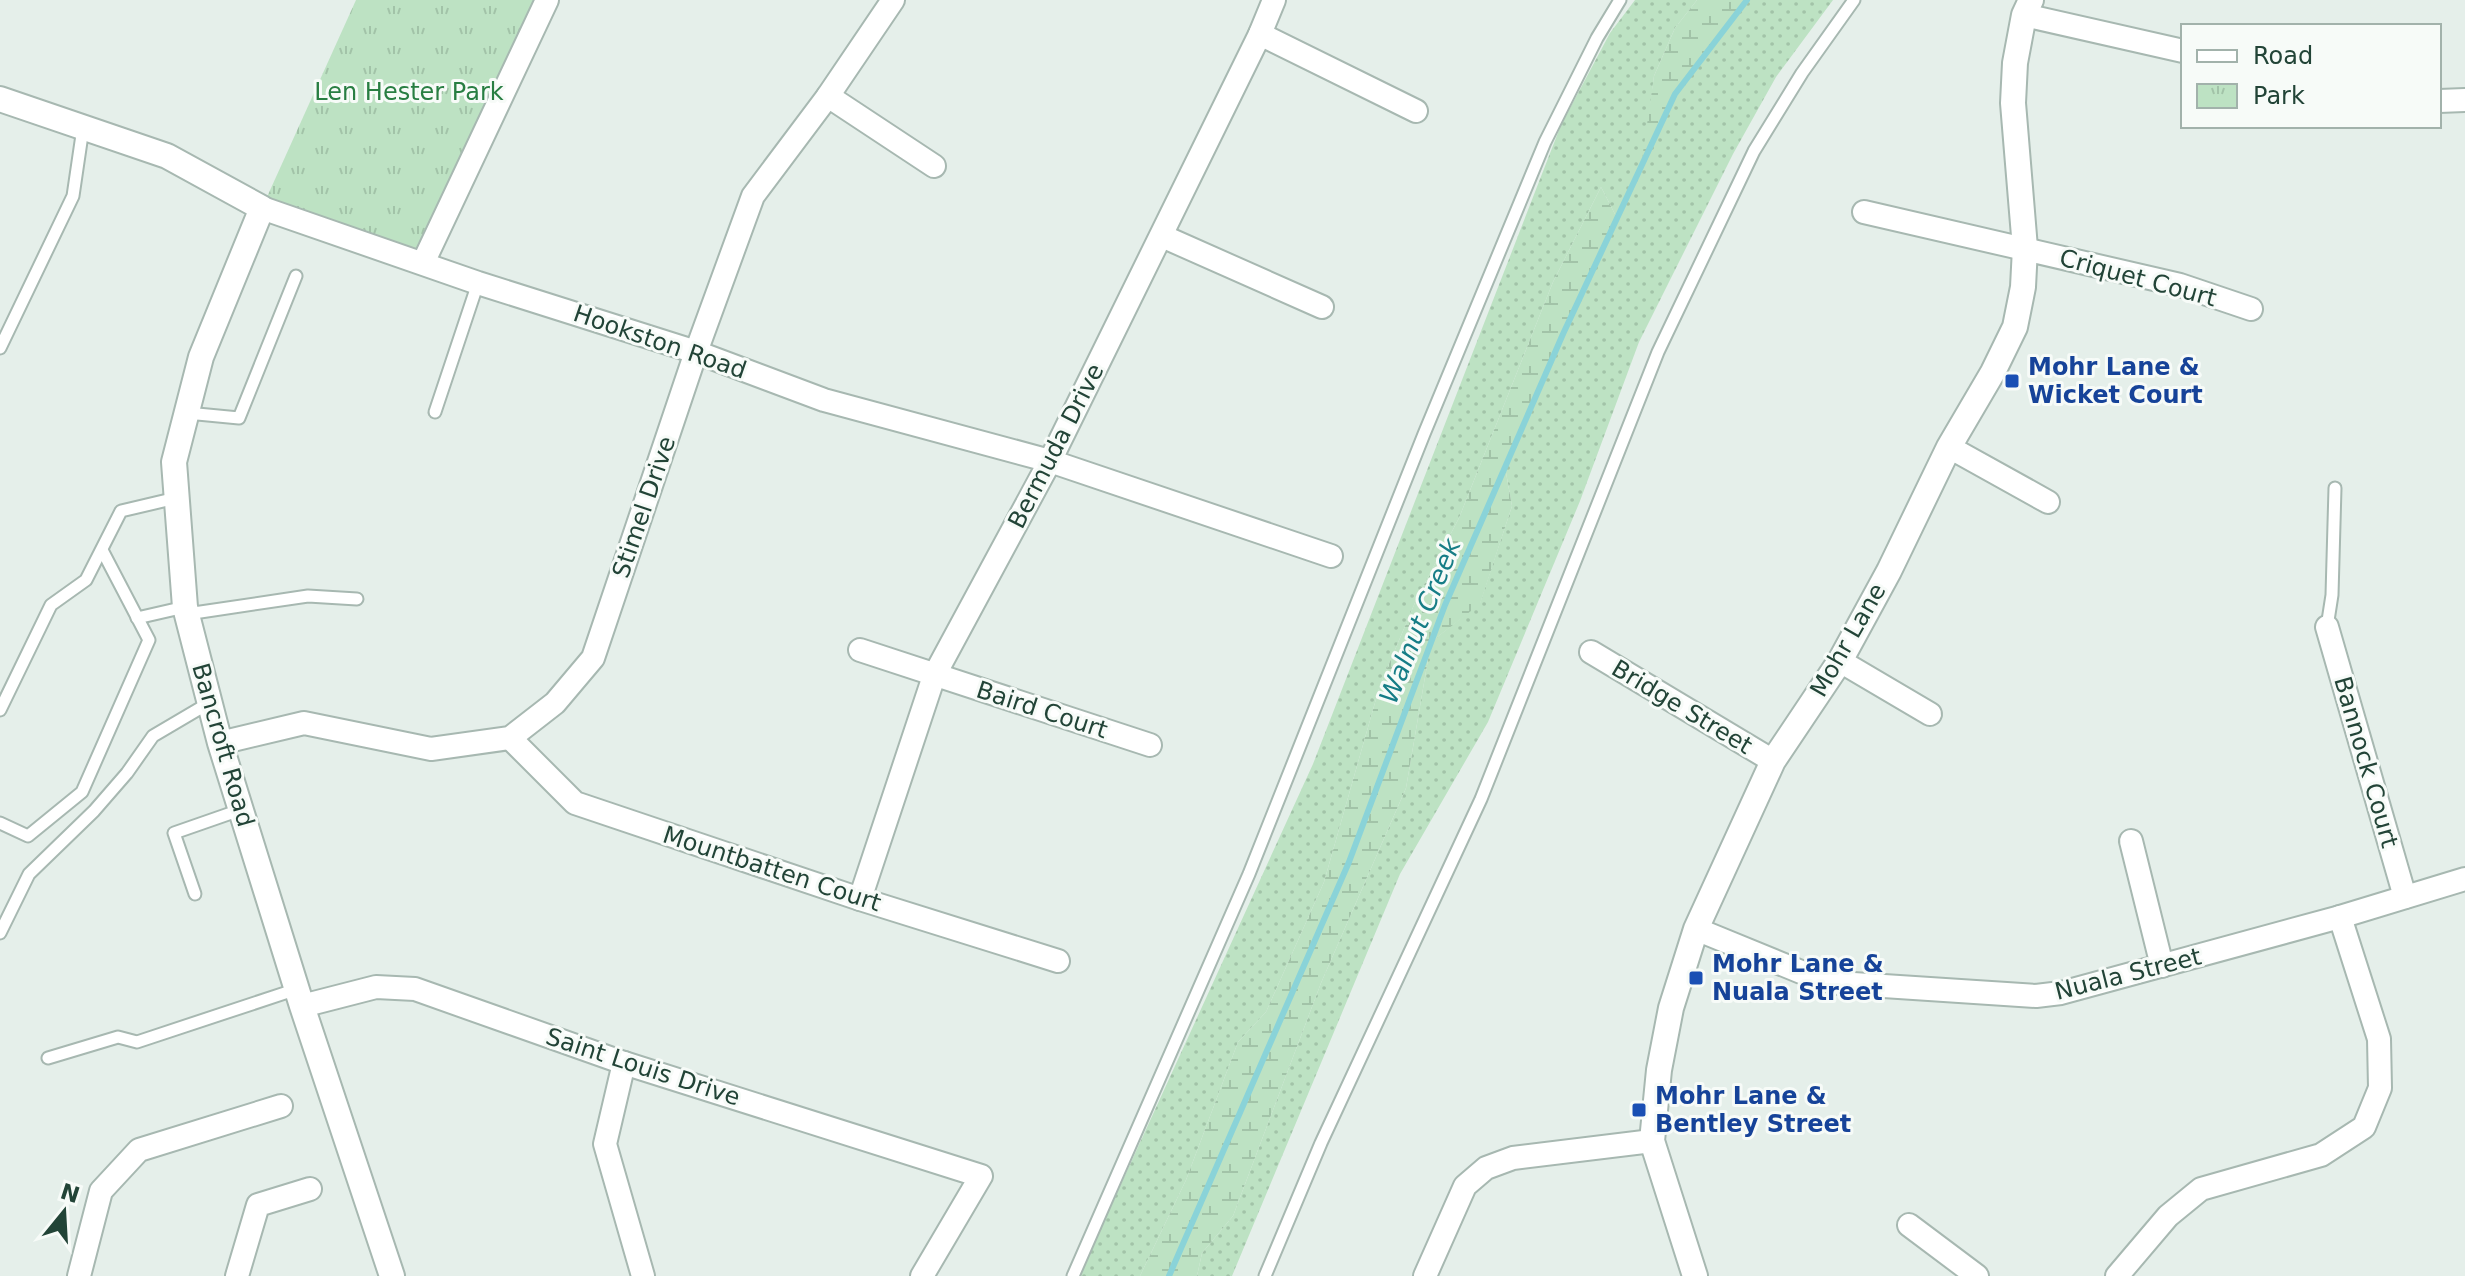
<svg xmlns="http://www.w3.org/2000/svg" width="2465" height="1276" viewBox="0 0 2465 1276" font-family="'DejaVu Sans',sans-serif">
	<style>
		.grass { fill: url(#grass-dots) }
		.wetland { fill: url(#wetland-marsh) }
		.park { fill: url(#park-tufts) }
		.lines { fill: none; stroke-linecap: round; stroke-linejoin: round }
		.stream { stroke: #8ad3d8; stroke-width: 6 }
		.service-casing { stroke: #a7b8b1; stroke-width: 15 }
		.minor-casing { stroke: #a7b8b1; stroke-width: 26 }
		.tertiary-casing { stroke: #a7b8b1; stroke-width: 28 }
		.service { stroke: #fff; stroke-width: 11 }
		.minor { stroke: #fff; stroke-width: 22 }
		.tertiary { stroke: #fff; stroke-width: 24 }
		.transit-dot { fill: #1a4fb4; stroke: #f7fbf8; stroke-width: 3 }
		.labels { text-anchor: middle; stroke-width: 6; stroke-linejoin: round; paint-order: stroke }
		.park-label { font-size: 24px; fill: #287e42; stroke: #f7fbf8 }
		.street-label { font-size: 24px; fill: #224437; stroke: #f7fbf8 }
		.transit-label { font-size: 24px; font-weight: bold; fill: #164399; stroke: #f7fbf8; text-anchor: start }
		.water-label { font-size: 26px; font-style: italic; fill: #167d86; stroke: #f7fbf8 }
	</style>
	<defs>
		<pattern id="grass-dots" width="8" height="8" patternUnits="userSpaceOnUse" patternTransform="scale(2)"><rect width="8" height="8" fill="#bde2c3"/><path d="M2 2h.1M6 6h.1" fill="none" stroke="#a2c3a8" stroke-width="1.8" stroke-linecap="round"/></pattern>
		<pattern id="wetland-marsh" width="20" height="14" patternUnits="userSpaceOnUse" patternTransform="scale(2)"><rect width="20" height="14" fill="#bde2c3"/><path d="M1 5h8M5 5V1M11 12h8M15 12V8" fill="none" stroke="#a2c3a8"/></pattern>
		<pattern id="park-tufts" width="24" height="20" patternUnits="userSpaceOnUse" patternTransform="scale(2)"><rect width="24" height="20" fill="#bde2c3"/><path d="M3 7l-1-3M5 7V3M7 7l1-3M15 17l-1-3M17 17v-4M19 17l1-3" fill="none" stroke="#a2c3a8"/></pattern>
	</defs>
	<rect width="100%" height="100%" fill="#e5efea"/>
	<path class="grass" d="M1635,0H1697L1675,28L1654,76L1643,163L1675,94L1747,0H1833L1776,77L1733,154L1639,342L1580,501L1488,722L1400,874L1232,1276H1197L1202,1253L1233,1216L1321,983L1406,788L1431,642L1480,603L1512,506L1505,467L1617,218L1601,187L1553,282L1459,518L1417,598L1380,685L1324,882L1266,1012L1238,1042L1186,1180L1140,1276H1079L1313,764L1561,125L1610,33Z"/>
	<g class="wetland">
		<path d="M1697,0H1747L1675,94L1641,166L1654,76L1675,28Z"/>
		<path d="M1601,187L1617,218L1505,467L1512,506L1480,604L1431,642L1406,788L1321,983L1233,1216L1202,1253L1197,1276H1140L1186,1180L1238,1042L1266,1012L1324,882L1380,685L1417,598L1459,518L1553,282Z"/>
	</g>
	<path class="park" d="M356,0H547L423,263L262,208Z"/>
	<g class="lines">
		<path class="stream" d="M1169,1276L1349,862L1445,605L1563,334L1675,94L1747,0"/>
		<g class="service-casing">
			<g id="service">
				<path d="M0,348L73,196L83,128"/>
				<path d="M435,412L478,283"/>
				<path d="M187,413L239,418L296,276"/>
				<path d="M187,614L308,596L357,599"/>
				<path d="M137,618L185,607"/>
				<path d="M2327,627L2332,595L2335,488"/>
				<path d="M0,710L51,605L86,580L121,511L176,498"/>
				<path d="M0,823L28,836L82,792L149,640L102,550"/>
				<path d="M195,894L174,833L240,810"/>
				<path d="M0,933L29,874L94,811L127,773L153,736L209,703"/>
				<path d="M48,1058L118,1037L137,1042L297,989"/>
				<path d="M1073,1276L1249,874L1424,434L1545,142L1597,38L1620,0"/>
				<path d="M1265,1276L1321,1143L1481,799L1658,352L1754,151L1802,73L1854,0"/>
			</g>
		</g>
		<g class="minor-casing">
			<g id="minor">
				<path d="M2024,15L2183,51"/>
				<path d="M1260,34L1416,111"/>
				<path d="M828,96L934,166"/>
				<path d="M2439,101L2465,100"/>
				<path d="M262,208L478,283L696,352L824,400L1050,461L1331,556"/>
				<path d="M1864,212L2180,285L2251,309"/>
				<path d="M1162,236L1322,307"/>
				<path d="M423,263L547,0"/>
				<path d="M1949,447L2048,502"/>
				<path d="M2327,627L2405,897"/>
				<path d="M860,650L1150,745"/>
				<path d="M1591,652L1773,761"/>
				<path d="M1840,661L1930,714"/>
				<path d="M510,738L575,803L860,899L1058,961"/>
				<path d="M220,743L304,723L431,749L510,738L555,703L593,658L696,352L753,196L828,96L893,0"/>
				<path d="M2131,841L2162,966"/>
				<path d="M860,899L934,676L1050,461L1260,34L1274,0"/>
				<path d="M1696,929L1806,974L1838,983L2036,996L2061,993L2340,917L2465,879"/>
				<path d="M302,1006L376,987L415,989L624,1063L981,1176L922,1276"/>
				<path d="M624,1063L605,1144L643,1276"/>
				<path d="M1909,1225L1977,1276"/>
				<path d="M79,1276L101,1191L139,1150L281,1106"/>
				<path d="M237,1276L258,1205L310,1189"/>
				<path d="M1425,1276L1465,1186L1486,1168L1513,1158L1652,1141"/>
				<path d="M2117,1276L2168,1216L2201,1189L2321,1155L2364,1127L2380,1088L2379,1039L2340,917"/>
			</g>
		</g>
		<g class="tertiary-casing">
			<g id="tertiary">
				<path d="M0,99L167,156L262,208L201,357L174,462L185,607L220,743L302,1006L392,1276"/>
				<path d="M1695,1276L1652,1141L1659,1070L1671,1008L1696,929L1773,761L1840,661L1889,571L1949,447L1993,372L2015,327L2023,287L2025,248L2013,103L2015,63L2024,15L2031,0"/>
			</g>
		</g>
		<use href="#service" class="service"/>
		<use href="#minor" class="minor"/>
		<use href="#tertiary" class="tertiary"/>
	</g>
	<g class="transit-dot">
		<rect x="2004" y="373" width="16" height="16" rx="4"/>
		<rect x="1688" y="970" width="16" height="16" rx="4"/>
		<rect x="1631" y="1102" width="16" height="16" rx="4"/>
	</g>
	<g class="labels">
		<g class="park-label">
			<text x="409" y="100">Len Hester Park</text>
		</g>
		<g class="street-label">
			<text transform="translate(2138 278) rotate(15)" y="8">Criquet Court</text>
			<text transform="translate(660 342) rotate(19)" y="8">Hookston Road</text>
			<text transform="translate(1056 446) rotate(-63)" y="8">Bermuda Drive</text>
			<text transform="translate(644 507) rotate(-71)" y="8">Stimel Drive</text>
			<text transform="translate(1848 640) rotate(-60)" y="8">Mohr Lane</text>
			<text transform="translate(1682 707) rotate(31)" y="8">Bridge Street</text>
			<text transform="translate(1042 710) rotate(18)" y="8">Baird Court</text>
			<text transform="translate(223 745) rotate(74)" y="8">Bancroft Road</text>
			<text transform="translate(2366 762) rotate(74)" y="8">Bannock Court</text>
			<text transform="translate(772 869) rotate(18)" y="8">Mountbatten Court</text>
			<text transform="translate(2128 974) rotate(-14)" y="8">Nuala Street</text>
			<text transform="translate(643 1067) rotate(18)" y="8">Saint Louis Drive</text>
		</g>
		<g class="transit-label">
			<text x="2028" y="375">Mohr Lane &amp;<tspan x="2028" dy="28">Wicket Court</tspan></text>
			<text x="1712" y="972">Mohr Lane &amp;<tspan x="1712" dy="28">Nuala Street</tspan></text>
			<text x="1655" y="1104">Mohr Lane &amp;<tspan x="1655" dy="28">Bentley Street</tspan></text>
		</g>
		<g class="water-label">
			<text transform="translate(1420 621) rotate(-68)" y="9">Walnut Creek</text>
		</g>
	</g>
	<rect x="2181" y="24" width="260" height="104" fill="#f7fbf8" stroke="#a2b2ab" stroke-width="2"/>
	<rect x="2197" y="50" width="40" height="12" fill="#ffffff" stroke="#a2b2ab" stroke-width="2"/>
	<text x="2253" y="64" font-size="24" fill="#224437">Road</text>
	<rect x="2197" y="84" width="40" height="24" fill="url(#park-tufts)" stroke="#a2b2ab" stroke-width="2"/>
	<text x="2253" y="104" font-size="24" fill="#224437">Park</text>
	<g transform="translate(64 1212) rotate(18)" stroke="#f7fbf8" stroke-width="6" paint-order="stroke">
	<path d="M0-6L14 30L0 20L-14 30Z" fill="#224437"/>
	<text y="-12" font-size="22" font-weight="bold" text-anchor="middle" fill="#224437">N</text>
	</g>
</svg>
